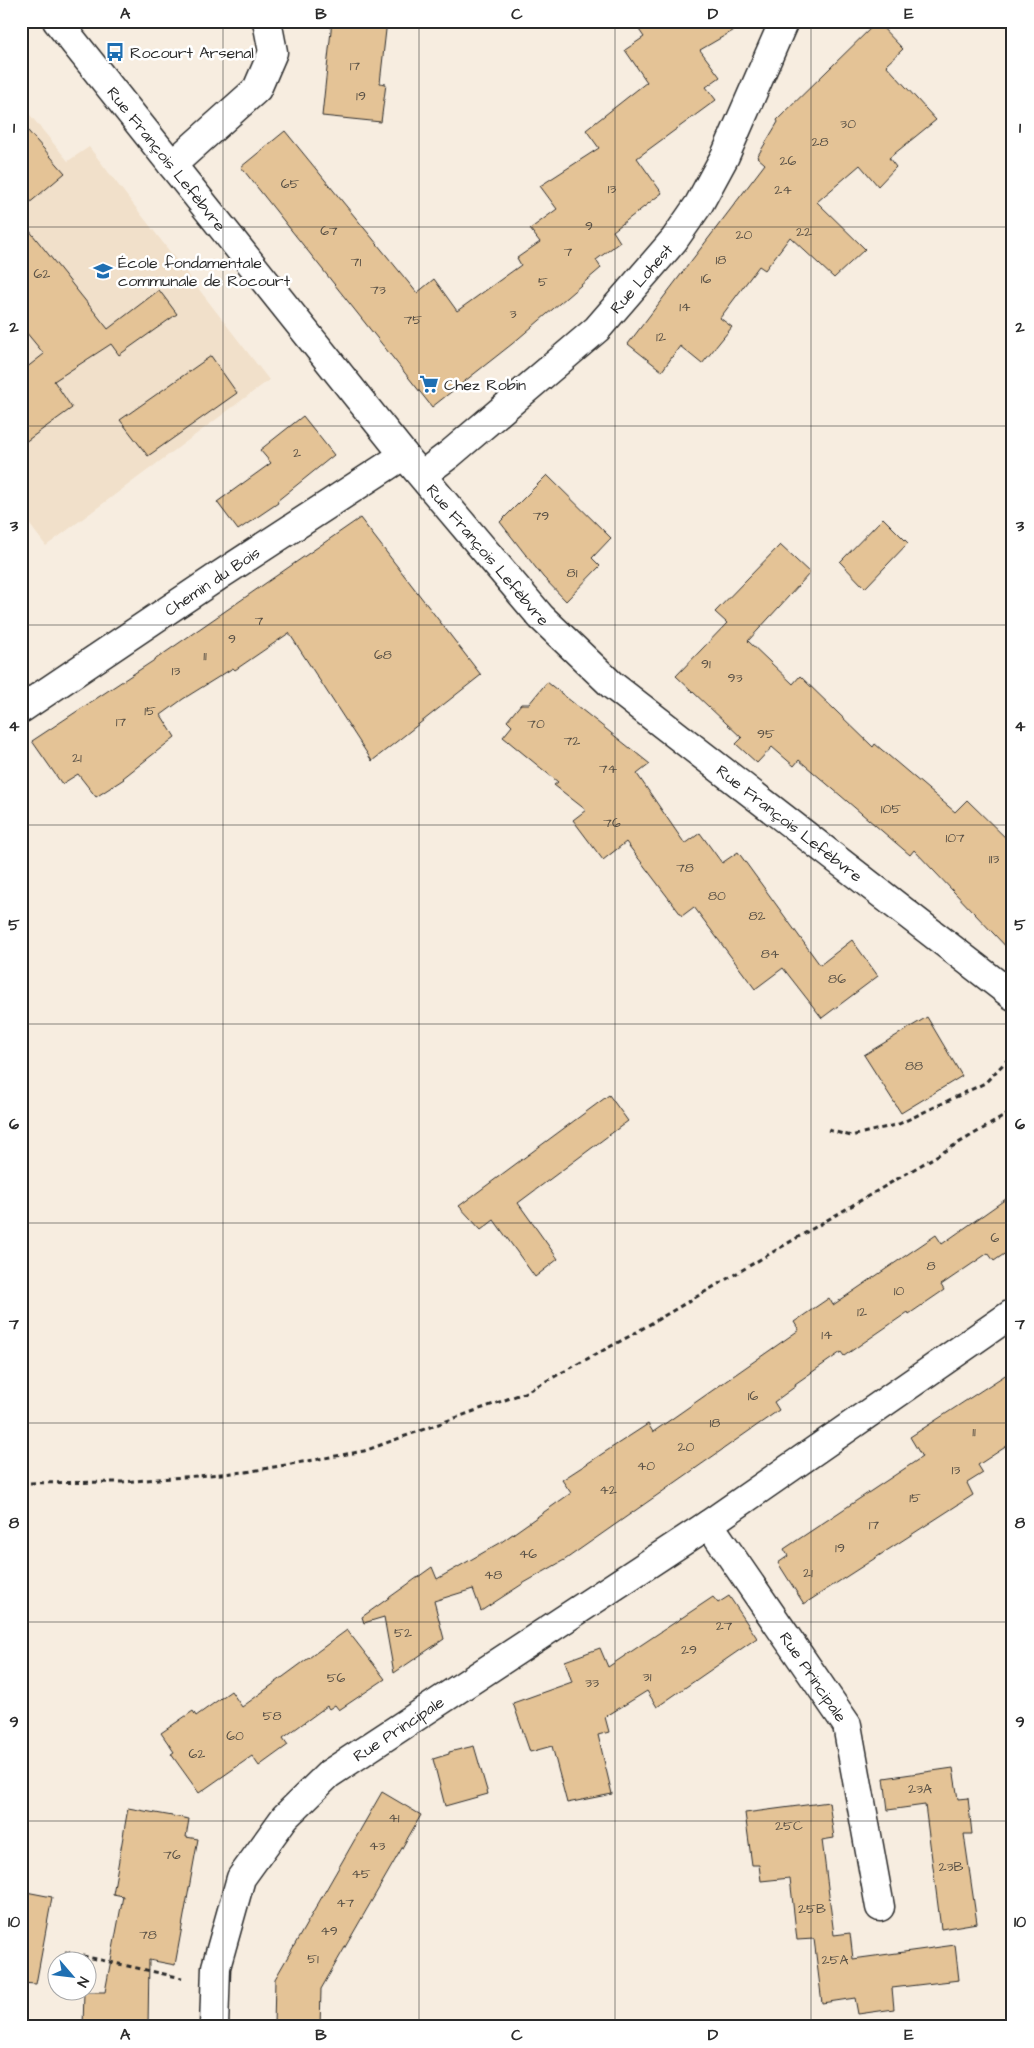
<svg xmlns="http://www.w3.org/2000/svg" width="1034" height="2048" viewBox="0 0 1034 2048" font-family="'Architects Daughter',sans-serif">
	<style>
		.built { fill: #f1e0ca }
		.building { fill: #e4c396; stroke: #2b2b2b }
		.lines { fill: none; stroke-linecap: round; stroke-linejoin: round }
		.minor-casing { stroke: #2b2b2b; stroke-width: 31 }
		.major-casing { stroke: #2b2b2b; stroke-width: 31 }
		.path { stroke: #2b2b2b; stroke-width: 3; stroke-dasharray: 5 4; stroke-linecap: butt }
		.minor { stroke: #fff; stroke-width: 28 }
		.major { stroke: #fff; stroke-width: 28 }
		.grid { fill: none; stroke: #2b2b2b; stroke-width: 1; stroke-opacity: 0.55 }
		.labels { text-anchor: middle; stroke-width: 5; stroke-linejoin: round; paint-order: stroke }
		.number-label { font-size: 14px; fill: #595146 }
		.poi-label { font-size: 16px; fill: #2b2b2b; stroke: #fff; text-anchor: start }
		.street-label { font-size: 16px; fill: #2b2b2b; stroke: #fff }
		.neatline { fill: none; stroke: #2b2b2b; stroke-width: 2 }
		.grid-label { font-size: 16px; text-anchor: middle; font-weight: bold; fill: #2b2b2b }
	</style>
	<rect width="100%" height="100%" fill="#f7ede0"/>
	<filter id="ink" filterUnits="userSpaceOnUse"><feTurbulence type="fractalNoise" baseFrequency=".02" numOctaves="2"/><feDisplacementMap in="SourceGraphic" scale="10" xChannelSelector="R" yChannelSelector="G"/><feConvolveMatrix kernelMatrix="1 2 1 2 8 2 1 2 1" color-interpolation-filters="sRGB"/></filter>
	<g filter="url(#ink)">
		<path class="built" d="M21,104L68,161L89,147L269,380L46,546L21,513Z"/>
		<g class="building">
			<path d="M332,21H387L380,83L386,84L381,122L322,116Z"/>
			<path d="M633,21H750L700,50L720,77L706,87L716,100L637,158L662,193L613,231L620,242L596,260L601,268L512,344L432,407L241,167L285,131L417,293L434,279L457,311L521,265L517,258L540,242L530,229L557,209L540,186L599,148L586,130L647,82L625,50L644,37Z"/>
			<path d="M877,22L903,49L886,65L936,120L889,158L896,167L878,186L860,165L817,202L865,249L834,278L790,237L765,270L759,266L720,318L732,327L702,364L680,346L662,371L628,344L765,164L757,157L778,122L777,120Z"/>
			<path d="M21,123L65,173L21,210Z"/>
			<path d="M21,220L108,329L159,290L177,314L119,355L111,344L54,381L72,408L21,445V372L44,354L21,326Z"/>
			<path d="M211,356L237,393L148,456L120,420Z"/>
			<path d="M303,416L334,455L277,501L278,503L238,530L217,502L271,463L260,450Z"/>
			<path d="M547,475L611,538L592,558L600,566L566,601L543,577L500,522Z"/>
			<path d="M360,518L481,675L372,761L289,633L235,670L233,668L183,699L161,715L175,737L123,778L124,779L96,797L78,774L62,784L32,741L153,661Z"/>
			<path d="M883,518L908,543L865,588L840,562Z"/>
			<path d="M780,545L810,573L748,641L793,684L800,676L873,747L875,744L955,812L967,800L1013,845V954L914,850L910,855L799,760L794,766L772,747L757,763L736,744L742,738L676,676L727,623L715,612Z"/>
			<path d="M547,682L650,764L637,774L685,844L700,833L722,863L738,852L820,965L852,940L878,976L822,1018L783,968L755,989L694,907L682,916L626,842L603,860L573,820L586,810L554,785L558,782L503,737L512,726L507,721L521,704H529Z"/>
			<path d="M927,1017L962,1076L901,1113L864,1055Z"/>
			<path d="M609,1095L628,1121L518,1203L558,1259L535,1277L494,1220L481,1230L459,1206Z"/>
			<path d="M1013,1194V1248L994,1261L988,1253L941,1285L944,1290L909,1314L908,1312L844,1356L841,1352L795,1384L796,1386L774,1402L779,1410L566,1559L524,1583L481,1611L473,1589L434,1601L444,1639L394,1673L384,1617L364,1623L362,1617L432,1567L437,1579L500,1543L571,1493L562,1480L648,1424L653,1432L799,1330L794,1322L829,1298L833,1305L936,1235L942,1244Z"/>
			<path d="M1013,1370V1442L978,1465L983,1473L967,1483L973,1495L804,1604L778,1563L788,1556L784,1549L922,1457L910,1437Z"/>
			<path d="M729,1596L757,1638L657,1707L647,1691L605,1717L609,1732L598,1735L612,1794L567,1803L552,1746L530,1752L513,1703L572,1682L565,1661L600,1648L608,1667L713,1597L718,1603Z"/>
			<path d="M347,1630L385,1679L339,1710L335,1705L329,1709L327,1706L283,1738L288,1745L259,1766L252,1756L199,1793L171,1754L174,1752L161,1733L193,1711L196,1716L231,1691L242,1707Z"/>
			<path d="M474,1746L488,1794L445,1806L433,1759L449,1754V1752Z"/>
			<path d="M953,1768L958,1799L968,1798L972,1834H964L977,1923L941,1929L925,1805L888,1810L884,1778Z"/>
			<path d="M382,1792L421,1815L321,1989L320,2027H274L275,1979Z"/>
			<path d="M829,1802L834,1838L822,1840L834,1935L850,1933L853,1959L955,1945L959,1980L892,1988L894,2009L858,2014L855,1998L822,2003L814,1939L797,1940L790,1878L761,1881L759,1865H752L745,1813Z"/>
			<path d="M128,1808L189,1819L186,1837L198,1839L175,1965L149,1960L148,2027H83L84,1992H105L123,1896L113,1894Z"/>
			<path d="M21,1891L52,1897L36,1984L21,1983Z"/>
		</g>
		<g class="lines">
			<g class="minor-casing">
				<g id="minor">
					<path d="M172,165L257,89L273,52L267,21"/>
					<path id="s1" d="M422,475L450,454L597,329L674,240L699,204L725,156L784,21"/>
					<path id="s2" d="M21,709L220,575L404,455"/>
					<path id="s3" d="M709,1524L847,1725L880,1907"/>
					<path id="s4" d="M214,2027L216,1967L241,1878L285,1817L329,1774L709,1524L1013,1313"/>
				</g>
			</g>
			<g class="major-casing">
				<g id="major">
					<path id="s5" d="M57,21L404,455L541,617L612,685L1013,996"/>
				</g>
			</g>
			<g class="path">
				<path d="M828,1130L851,1136L899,1124L985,1083L1013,1054"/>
				<path d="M21,1483L122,1482L246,1472L364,1451L524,1393L628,1337L1013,1111"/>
				<path d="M65,1952L182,1978"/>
			</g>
			<use href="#minor" class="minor"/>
			<use href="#major" class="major"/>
		</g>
	</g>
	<path class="grid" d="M223,21V2027M419,21V2027M615,21V2027M811,21V2027M21,227H1013M21,426H1013M21,625H1013M21,825H1013M21,1024H1013M21,1223H1013M21,1423H1013M21,1622H1013M21,1821H1013"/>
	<defs>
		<g id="bus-bare" transform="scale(1.5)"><path d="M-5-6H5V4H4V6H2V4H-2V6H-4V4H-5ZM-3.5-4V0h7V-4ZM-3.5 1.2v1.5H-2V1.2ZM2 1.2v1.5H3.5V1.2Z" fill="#1f6fb2" stroke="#fff" stroke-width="2.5" paint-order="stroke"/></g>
		<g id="school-bare" transform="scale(1.5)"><path d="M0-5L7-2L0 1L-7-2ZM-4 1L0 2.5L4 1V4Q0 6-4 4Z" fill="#1f6fb2" stroke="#fff" stroke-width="2.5" paint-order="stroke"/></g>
		<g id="supermarket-bare" transform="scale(1.5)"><path d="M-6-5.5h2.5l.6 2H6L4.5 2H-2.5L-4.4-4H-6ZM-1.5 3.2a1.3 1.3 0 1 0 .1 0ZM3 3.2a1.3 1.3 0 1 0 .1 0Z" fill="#1f6fb2" stroke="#fff" stroke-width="2.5" paint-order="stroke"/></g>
	</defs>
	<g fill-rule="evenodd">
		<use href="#bus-bare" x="115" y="52"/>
		<use href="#school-bare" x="103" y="271"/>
		<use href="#supermarket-bare" x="429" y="384"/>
	</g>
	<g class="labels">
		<g class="number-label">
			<text x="355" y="70">17</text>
			<text x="361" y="100">19</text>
			<text x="848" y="128">30</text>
			<text x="820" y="146">28</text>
			<text x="788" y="165">26</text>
			<text x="290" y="188">65</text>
			<text x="612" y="193">13</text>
			<text x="783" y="194">24</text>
			<text x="589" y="230">9</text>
			<text x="329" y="235">67</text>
			<text x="804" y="236">22</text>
			<text x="744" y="239">20</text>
			<text x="568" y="256">7</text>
			<text x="721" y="264">18</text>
			<text x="356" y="266">71</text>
			<text x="42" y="278">62</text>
			<text x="706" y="283">16</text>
			<text x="543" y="286">5</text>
			<text x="378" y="294">73</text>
			<text x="685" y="311">14</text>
			<text x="513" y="318">3</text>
			<text x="413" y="324">75</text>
			<text x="661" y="341">12</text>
			<text x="297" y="457">2</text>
			<text x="541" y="520">79</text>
			<text x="572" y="577">81</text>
			<text x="259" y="625">7</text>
			<text x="232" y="643">9</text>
			<text x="383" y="659">68</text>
			<text x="205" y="660">11</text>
			<text x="706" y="668">91</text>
			<text x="176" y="675">13</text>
			<text x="735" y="682">93</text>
			<text x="150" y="715">15</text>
			<text x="121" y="726">17</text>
			<text x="536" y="728">70</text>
			<text x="766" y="738">95</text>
			<text x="572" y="745">72</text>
			<text x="77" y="762">21</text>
			<text x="608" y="773">74</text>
			<text x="891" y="813">105</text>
			<text x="612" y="827">76</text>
			<text x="955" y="842">107</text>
			<text x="994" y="863">113</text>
			<text x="685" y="872">78</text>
			<text x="717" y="900">80</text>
			<text x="757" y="920">82</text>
			<text x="770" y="958">84</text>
			<text x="837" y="983">86</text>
			<text x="914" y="1070">88</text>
			<text x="995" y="1242">6</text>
			<text x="931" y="1270">8</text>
			<text x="899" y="1295">10</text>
			<text x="862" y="1316">12</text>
			<text x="827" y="1339">14</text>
			<text x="753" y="1400">16</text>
			<text x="715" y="1427">18</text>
			<text x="974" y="1436">11</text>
			<text x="686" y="1451">20</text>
			<text x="646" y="1470">40</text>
			<text x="956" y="1474">13</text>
			<text x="608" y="1494">42</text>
			<text x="915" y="1502">15</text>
			<text x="874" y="1529">17</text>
			<text x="840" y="1552">19</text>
			<text x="528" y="1558">46</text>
			<text x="808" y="1577">21</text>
			<text x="493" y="1579">48</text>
			<text x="724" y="1630">27</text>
			<text x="403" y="1637">52</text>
			<text x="689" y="1654">29</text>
			<text x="647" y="1681">31</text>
			<text x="336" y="1682">56</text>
			<text x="592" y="1687">33</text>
			<text x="272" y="1720">58</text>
			<text x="235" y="1740">60</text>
			<text x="197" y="1758">62</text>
			<text x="920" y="1793">23A</text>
			<text x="394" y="1822">41</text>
			<text x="789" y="1830">25C</text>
			<text x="377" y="1850">43</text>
			<text x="172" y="1859">76</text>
			<text x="951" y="1871">23B</text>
			<text x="361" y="1878">45</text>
			<text x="345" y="1907">47</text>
			<text x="812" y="1913">25B</text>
			<text x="329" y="1935">49</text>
			<text x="148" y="1939">78</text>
			<text x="313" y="1963">51</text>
			<text x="835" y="1964">25A</text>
		</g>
		<g class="poi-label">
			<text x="130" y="58">Rocourt Arsenal</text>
			<text x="118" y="268">École fondamentale<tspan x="118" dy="18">communale de Rocourt</tspan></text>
			<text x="444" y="390">Chez Robin</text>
		</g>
		<g class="street-label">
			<text dy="6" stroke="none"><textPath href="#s5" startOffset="176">Rue François Lefèbvre</textPath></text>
			<text dy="6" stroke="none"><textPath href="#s1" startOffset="295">Rue Lohest</textPath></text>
			<text dy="6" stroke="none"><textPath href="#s5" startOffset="686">Rue François Lefèbvre</textPath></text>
			<text dy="6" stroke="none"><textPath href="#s2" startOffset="230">Chemin du Bois</textPath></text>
			<text dy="6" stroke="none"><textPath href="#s5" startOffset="1091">Rue François Lefèbvre</textPath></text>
			<text dy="6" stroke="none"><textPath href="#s3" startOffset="185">Rue Principale</textPath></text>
			<text dy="6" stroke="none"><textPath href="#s4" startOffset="372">Rue Principale</textPath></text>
		</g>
	</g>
	<rect width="1034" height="2048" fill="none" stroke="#fff" stroke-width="55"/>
	<g transform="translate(72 1976) rotate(118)"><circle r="24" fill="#ffffff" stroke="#aaaaaa"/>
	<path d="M0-4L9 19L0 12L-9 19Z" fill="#1f6fb2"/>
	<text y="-8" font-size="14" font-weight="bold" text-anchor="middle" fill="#2b2b2b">N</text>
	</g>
	<rect x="28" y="28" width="978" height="1992" class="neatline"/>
	<g class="grid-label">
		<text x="125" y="19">A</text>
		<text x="321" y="19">B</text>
		<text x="517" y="19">C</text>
		<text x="713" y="19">D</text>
		<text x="909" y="19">E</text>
		<text x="14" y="133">1</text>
		<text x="1020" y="133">1</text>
		<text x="14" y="332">2</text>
		<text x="1020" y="332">2</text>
		<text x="14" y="531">3</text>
		<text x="1020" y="531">3</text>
		<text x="14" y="731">4</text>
		<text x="1020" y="731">4</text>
		<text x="14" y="930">5</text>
		<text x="1020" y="930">5</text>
		<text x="14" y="1129">6</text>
		<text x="1020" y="1129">6</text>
		<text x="14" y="1329">7</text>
		<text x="1020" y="1329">7</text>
		<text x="14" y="1528">8</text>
		<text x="1020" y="1528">8</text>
		<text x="14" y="1727">9</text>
		<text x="1020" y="1727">9</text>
		<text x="14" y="1927">10</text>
		<text x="1020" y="1927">10</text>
		<text x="125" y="2040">A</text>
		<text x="321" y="2040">B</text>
		<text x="517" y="2040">C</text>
		<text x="713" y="2040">D</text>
		<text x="909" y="2040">E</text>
	</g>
</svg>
